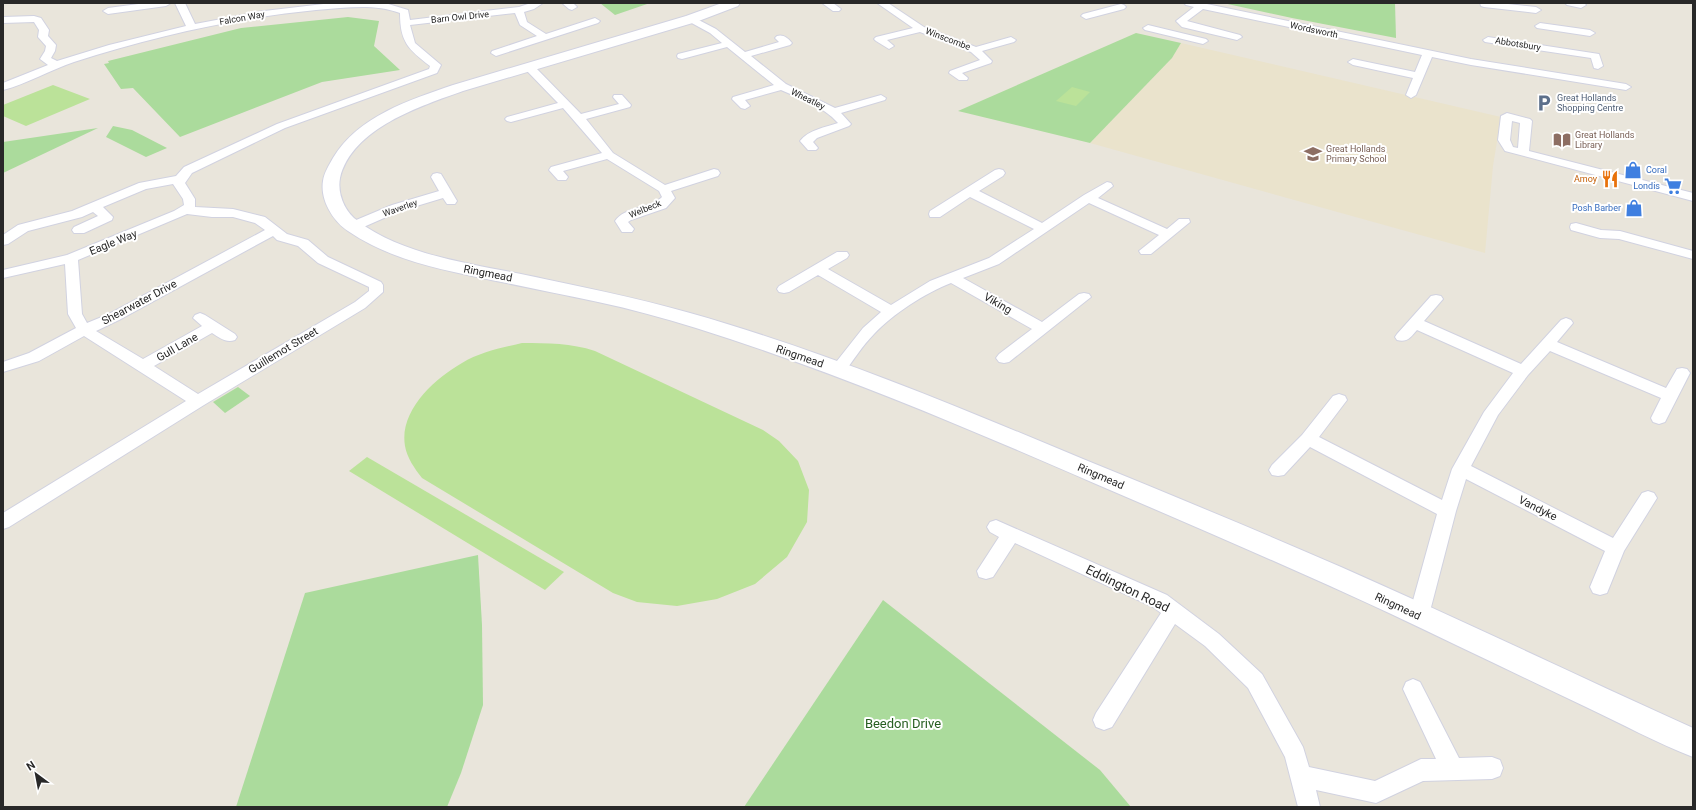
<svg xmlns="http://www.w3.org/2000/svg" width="1696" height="810" viewBox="0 0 1696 810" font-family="Roboto,sans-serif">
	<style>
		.education { fill: #eae3cc }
		.green { fill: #abdb9c }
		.pitch { fill: #bbe299 }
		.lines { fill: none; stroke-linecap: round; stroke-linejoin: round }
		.street-casing { stroke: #d1d2e0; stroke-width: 2 }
		.secondary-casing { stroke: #d1d2e0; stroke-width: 2 }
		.street { fill: #fff; fill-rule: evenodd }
		.secondary { fill: #fff; fill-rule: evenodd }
		.labels { text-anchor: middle; stroke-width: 4; stroke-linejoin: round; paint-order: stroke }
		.far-street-label { font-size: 9px; fill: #282828; stroke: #fff }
		.far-service-label { font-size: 9px; fill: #4e5e75; stroke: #fff; text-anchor: start }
		.far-education-label { font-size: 9px; fill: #785e54; stroke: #fff; text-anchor: start }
		.far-shop-label { font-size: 9px; fill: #366cbe; stroke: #fff; text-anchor: end }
		.far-food-label { font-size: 9px; fill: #c56008; stroke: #fff; text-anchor: end }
		.street-label { font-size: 11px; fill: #282828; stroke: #fff }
		.near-street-label { font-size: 13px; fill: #282828; stroke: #fff }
		.near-park-label { font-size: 13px; fill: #265e20; stroke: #fff }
	</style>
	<rect width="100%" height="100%" fill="#e9e5db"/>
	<path class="education" d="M1181,43L1501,117L1493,166L1485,253L1090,143L1172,58Z"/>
	<g class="green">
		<path d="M600,3H650L615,15Z"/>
		<path d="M1223,3H1395L1396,38L1292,18Z"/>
		<path d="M348,17L379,21L374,46L400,70L322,82L180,137L133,88L121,89L104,64L109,63L108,61L241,28Z"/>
		<path d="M1136,33L1181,43L1172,58L1090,143L958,111Z"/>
		<path d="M113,126L132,130L167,148L146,157L106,137Z"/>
		<path d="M98,128L3,173V142Z"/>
		<path d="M238,387L250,396L225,413L213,402Z"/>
		<path d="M478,555L482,625L483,705L461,773L447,807H236L305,593Z"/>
		<path d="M883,600L1100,770L1131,807H744Z"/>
	</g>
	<g class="pitch">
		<path d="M53,85L90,99L26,126L3,116V105Z"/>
		<path d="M1072,87L1090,92L1076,106L1056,101Z"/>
		<path d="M522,343C548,343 571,343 595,351L763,430L779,441L798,461L809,490L807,522L787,557L755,584L717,599L677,606L637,602L613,593L422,478C415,469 407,458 405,446C399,411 434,379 462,363C480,352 501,348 522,343Z"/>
		<path d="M367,457L564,572L545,590L349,471Z"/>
	</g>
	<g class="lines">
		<g class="street-casing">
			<g id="street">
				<path d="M146,3H171L166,6L108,14L103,11L108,8Z"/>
				<path d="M175,3H185L195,24L264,11L332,3H385L408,10L410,20L519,7L531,3H543L534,9L524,12L527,22L546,34L595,18L600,21L598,23L496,56L491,53L492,51L537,36L520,25L515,13L410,25L415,43L441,65L437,73L285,128L192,173L185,183L195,199V207L233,209L265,217L287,234L308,240L328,257L381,282L383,285V292L365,308L204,405L9,527L3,529V513L186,401L84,336L39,361L3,372V362L29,353L76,328L68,314L65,264L3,278V270L67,255L174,211L184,205L183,199L173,184L146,189L103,207L113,217L112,220L84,233H74L72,230L74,227L98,216L93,212L82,217L28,231L8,244L3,245V235L18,225L72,211L139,183L176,176L184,167L277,124L429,69L430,66C408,49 400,42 400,13C373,3 345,8 316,10C234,18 152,37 74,62C50,70 27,84 3,90V83L48,65L40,59L45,51L46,46L38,37L39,30L34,22L3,23V17L34,16L41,18L49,30L48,36L56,45L55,51L51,58L57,61L109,45L186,26ZM187,214L212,217H233L255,223L265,230L109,314L87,323L82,314L78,260ZM273,236L277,240L298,246L318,263L369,287V291L355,302L198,394L154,366L212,333C220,338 226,343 235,340L237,337L235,334L205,315L200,313L195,315L193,318L202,326L143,359L96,331L119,320Z"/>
				<path d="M562,3H573L577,7L572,10L569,9Z"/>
				<path d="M822,3H833L841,9L839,11H833Z"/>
				<path d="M877,3H888L924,27L976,47L1011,37L1016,40L1014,42L982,51L992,61L991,63L962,73L968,78L967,80H959L949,73L950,71L980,60L971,52L920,32L887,40L894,46L889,49L876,41L874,39L876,37L913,28Z"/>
				<path d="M1184,3H1202L1471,59L1626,84L1631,87L1626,90L1471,65L1432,57L1416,95L1411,98L1406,95L1413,78L1353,65L1348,62L1353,59L1415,72L1422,55L1203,9L1187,21L1240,35L1242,37L1237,40L1182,27L1176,21L1194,7L1186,5Z"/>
				<path d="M1480,3H1499L1536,7L1541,10L1536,13L1484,7L1481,6Z"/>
				<path d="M1565,3H1584L1586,5L1581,8L1567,5Z"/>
				<path d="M1121,4L1124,5L1126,7L1124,9L1086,19L1081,16L1083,14Z"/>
				<path d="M691,16L716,29L745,52L779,42L775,38L777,36C783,34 788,38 792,43L790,45L751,56L786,84L835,108L881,95L886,98L885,100L841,113L851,124L849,126L817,138L813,142L818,148L816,150H808L800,141C808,130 826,127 838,123C823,106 801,99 781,90L745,100L750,106L745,109L741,108L732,99L733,97L774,85L727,47L682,59L678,58L677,56L678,54L722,43L710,33L688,21L686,19Z"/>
				<path d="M1540,23L1590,30L1595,33L1590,36L1537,28L1535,26Z"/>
				<path d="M1148,25L1206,39L1208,41L1203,44L1145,30L1143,28Z"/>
				<path d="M1488,37L1599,54L1603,66L1598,69L1594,68L1591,58L1485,42L1483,40Z"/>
				<path d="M530,65L534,66L581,114L619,104L613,97L614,95H622L631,105L630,107L586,119L613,153L665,185L714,169L718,170L720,173L718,176L671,191L675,198L666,208L631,220L628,222L634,229L632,232H622L615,221C625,206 650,210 662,197L659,191L607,159L563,171L568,177L566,180H558L549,170L551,167L602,153L563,108L511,122L507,121L505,119L507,117L558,103L526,70L525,68Z"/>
				<path d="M1507,113L1530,119L1532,121L1529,151L1693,193V201L1505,151L1498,140L1501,116ZM1512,121L1520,123L1518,148L1513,147L1510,140Z"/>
				<path d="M999,169L1003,170L1005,173L1003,176L979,191L1042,223L1084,195L1107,182L1111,183L1113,186L1098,198L1167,229L1179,219H1189L1190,222L1151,254H1141L1139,251L1159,235L1089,203L999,264L963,278L1042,322L1079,294L1084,293L1089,294L1091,297L1009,362L1004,363L999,362L996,358L999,354L1032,329L951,283C925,293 893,314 874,334C862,346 853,361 843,374L838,375L833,374L830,370L833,366L863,328L881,312L818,275L789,292L784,293L779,292L777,289L779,286L837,252H847L849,255L847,258L828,269L891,305L930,281L989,258L1034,229L970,197L940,217H930L929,214L930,211L995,170Z"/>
				<path d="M437,173L441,174L457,201L455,204H447L443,198L400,211L359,229H349L348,226L349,223L392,205L439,191L431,177L433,174Z"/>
				<path d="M1576,223L1601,230L1620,231L1693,251V259L1619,239L1600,238L1571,230L1570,227L1571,224Z"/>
				<path d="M1436,295L1441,296L1443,299L1424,321L1521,364L1561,320L1566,318L1571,320L1573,323L1557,342L1666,388L1677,369L1682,368L1687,369L1690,373L1665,422L1659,424L1653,422L1651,418L1661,398L1550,351L1528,375L1498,415L1471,466L1613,538L1642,493L1648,491L1654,493L1657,498L1624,551L1607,593L1600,595L1593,593L1590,587L1605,551L1466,479L1456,511L1429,615L1426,621L1419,623L1412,621L1409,615L1437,514L1310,447L1284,475L1278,476L1272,475L1269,470L1272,465L1302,435L1333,396L1339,394L1345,396L1347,400L1319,437L1442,500L1452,469L1484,412L1513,373L1417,330C1411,337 1407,343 1397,340L1395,337L1397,334L1431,296Z"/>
				<path d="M996,520L1167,595L1219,634L1262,674L1303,747L1309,767L1375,781L1421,759H1436L1403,689L1406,682L1413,679L1420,682L1459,758L1492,757L1500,760L1503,768L1500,776L1492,779L1423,781L1376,803L1316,790L1320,807H1298L1285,757L1248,688L1205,646L1175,624L1112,727L1104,730L1096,727L1093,720L1096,713L1161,613L1153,607L1015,543L993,577L986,579L979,577L977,571L999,537L990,532L987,527L990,522Z"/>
			</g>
		</g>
		<g class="secondary-casing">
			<path id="secondary" d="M722,3H740L738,6L696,22L463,91C421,106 352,128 340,178C337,194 345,212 358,221C400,254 471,264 521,274C578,286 634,297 690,313C824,351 954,405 1083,459C1169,494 1256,530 1341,567C1459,619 1576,675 1693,728V757C1657,743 1622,724 1586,707C1520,676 1455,644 1389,613C1292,568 1194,526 1096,484C965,427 833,371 696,328C664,318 631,309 598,302C563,295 527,287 491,280C443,270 390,260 348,231C333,221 320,200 323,181C324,173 329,165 333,158C358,116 410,100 453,85L686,16Z"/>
		</g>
		<use href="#street" class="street"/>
		<use href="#secondary" class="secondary"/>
	</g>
	<defs>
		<g id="parking-bare" transform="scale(1.38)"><path d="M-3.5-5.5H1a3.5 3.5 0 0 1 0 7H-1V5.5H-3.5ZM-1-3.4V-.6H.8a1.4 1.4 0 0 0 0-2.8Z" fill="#5c6f8a" stroke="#fff" stroke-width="2.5" paint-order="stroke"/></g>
		<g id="library-bare" transform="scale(1.38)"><path d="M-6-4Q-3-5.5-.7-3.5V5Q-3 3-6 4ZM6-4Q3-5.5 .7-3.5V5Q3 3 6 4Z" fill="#8d6e63" stroke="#fff" stroke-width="2.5" paint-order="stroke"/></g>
		<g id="school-bare" transform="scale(1.38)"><path d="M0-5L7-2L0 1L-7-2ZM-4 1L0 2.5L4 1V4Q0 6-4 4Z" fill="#8d6e63" stroke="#fff" stroke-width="2.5" paint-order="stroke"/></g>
		<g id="shop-bare" transform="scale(1.38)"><path d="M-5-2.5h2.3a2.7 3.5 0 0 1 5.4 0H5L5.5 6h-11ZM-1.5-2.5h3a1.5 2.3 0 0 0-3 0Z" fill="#3f7fe0" stroke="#fff" stroke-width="2.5" paint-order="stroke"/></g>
		<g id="restaurant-bare" transform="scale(1.38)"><path d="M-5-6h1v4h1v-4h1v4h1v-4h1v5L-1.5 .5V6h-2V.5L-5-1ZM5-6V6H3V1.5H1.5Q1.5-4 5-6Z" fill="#e8710a" stroke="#fff" stroke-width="2.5" paint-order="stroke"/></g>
		<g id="supermarket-bare" transform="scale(1.38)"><path d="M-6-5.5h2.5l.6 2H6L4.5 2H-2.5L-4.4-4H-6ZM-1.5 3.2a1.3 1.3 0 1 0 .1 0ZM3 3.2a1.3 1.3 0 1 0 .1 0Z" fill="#3f7fe0" stroke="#fff" stroke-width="2.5" paint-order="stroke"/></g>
	</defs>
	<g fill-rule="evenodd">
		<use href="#parking-bare" x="1544" y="103"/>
		<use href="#library-bare" x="1562" y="140"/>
		<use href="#school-bare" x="1313" y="154"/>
		<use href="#shop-bare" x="1633" y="170"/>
		<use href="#restaurant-bare" x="1610" y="179"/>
		<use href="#supermarket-bare" x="1673" y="186"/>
		<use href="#shop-bare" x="1634" y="208"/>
	</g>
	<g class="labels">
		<g class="far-street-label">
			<text transform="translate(460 17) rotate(-6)" y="3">Barn Owl Drive</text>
			<text transform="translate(242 18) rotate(-10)" y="3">Falcon Way</text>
			<text transform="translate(1314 30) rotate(12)" y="3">Wordsworth</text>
			<text transform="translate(948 39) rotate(21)" y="3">Winscombe</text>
			<text transform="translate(1518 44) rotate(9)" y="3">Abbotsbury</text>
			<text transform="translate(808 99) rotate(26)" y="3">Wheatley</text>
			<text transform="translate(400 208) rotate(-19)" y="3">Waverley</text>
			<text transform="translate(645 209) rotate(-22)" y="3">Welbeck</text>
		</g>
		<g class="far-service-label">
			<text x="1557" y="101">Great Hollands<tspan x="1557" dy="10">Shopping Centre</tspan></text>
		</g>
		<g class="far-education-label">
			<text x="1575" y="138">Great Hollands<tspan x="1575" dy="10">Library</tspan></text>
			<text x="1326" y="152">Great Hollands<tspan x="1326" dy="10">Primary School</tspan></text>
		</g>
		<g class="far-shop-label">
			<text x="1646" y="173" text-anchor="start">Coral</text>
			<text x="1660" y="189">Londis</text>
			<text x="1621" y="211">Posh Barber</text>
		</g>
		<g class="far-food-label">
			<text x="1597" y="182">Amoy</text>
		</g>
		<g class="street-label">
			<text transform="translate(113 242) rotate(-22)" y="4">Eagle Way</text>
			<text transform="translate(488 273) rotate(11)" y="4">Ringmead</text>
			<text transform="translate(139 302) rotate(-28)" y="4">Shearwater Drive</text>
			<text transform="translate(998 303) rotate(30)" y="4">Viking</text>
			<text transform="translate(177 347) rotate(-30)" y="4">Gull Lane</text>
			<text transform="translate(283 350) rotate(-31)" y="4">Guillemot Street</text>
			<text transform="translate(800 356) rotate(19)" y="4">Ringmead</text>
			<text transform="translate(1101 476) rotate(23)" y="4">Ringmead</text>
			<text transform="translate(1538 508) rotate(27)" y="4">Vandyke</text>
			<text transform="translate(1398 606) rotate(25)" y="4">Ringmead</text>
		</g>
		<g class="near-street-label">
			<text transform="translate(1128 588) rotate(26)" y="5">Eddington Road</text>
		</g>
		<g class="near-park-label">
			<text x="903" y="728">Beedon Drive</text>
		</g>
	</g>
	<rect width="1696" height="810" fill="none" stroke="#282828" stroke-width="8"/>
	<g transform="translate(36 774) rotate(328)" stroke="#ffffff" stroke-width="3" paint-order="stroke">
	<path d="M0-3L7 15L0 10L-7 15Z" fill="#282828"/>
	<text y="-6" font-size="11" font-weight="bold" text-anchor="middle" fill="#282828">N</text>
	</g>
</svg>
